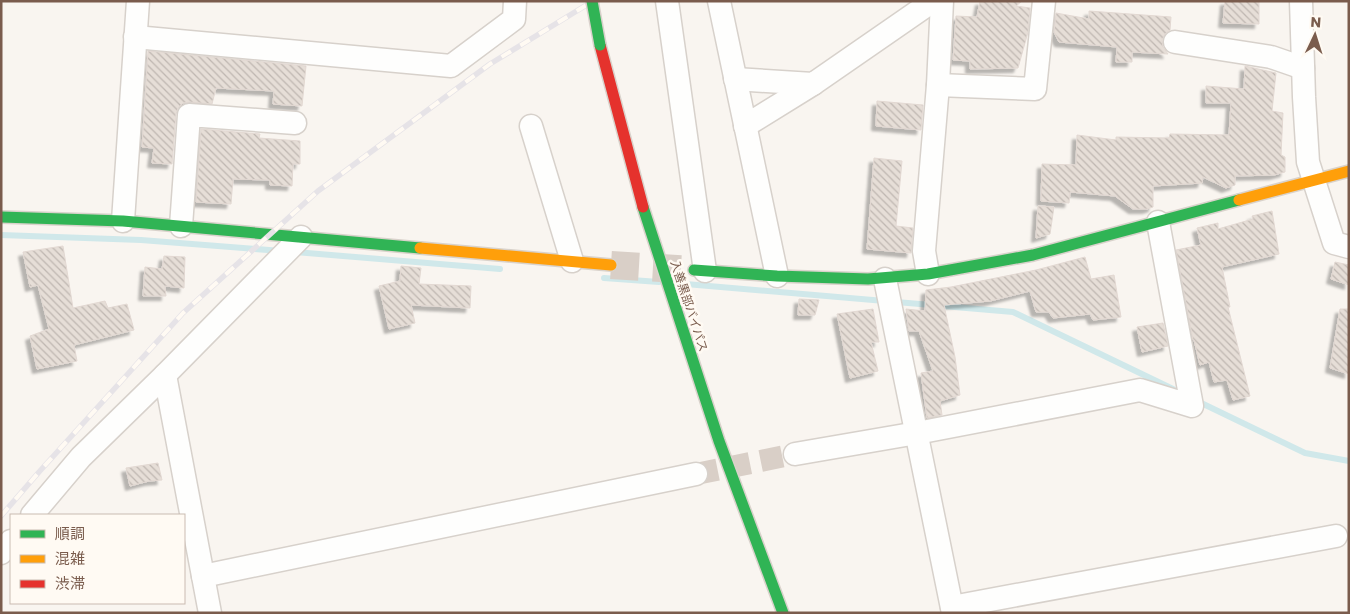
<svg xmlns="http://www.w3.org/2000/svg" width="1350" height="614" viewBox="0 0 1350 614" font-family="Poppins,'Noto Sans JP',sans-serif">
	<style>
		.lines { fill: none; stroke-linecap: round; stroke-linejoin: round }
		.stream { stroke: #d0e8ea; stroke-width: 6 }
		.building { fill: url(#building-back-hatch); stroke: #e2d8d2; filter: url(#shadow) }
		.street-tunnel { stroke: #d9cfc7; stroke-width: 22; stroke-dasharray: 22 11; stroke-linecap: butt }
		.secondary-tunnel { stroke: #d9cfc7; stroke-width: 28; stroke-dasharray: 28 14; stroke-linecap: butt }
		.street-casing { stroke: #d7d1cb; stroke-width: 25 }
		.fast-casing { stroke: #d9d2cb; stroke-width: 14 }
		.slow-casing { stroke: #d9d2cb; stroke-width: 14 }
		.jam-casing { stroke: #d9d2cb; stroke-width: 14 }
		.street { stroke: #fefefd; stroke-width: 22 }
		.fast { stroke: #30b455; stroke-width: 11 }
		.slow { stroke: #ff9f0a; stroke-width: 11 }
		.jam { stroke: #e5322d; stroke-width: 11 }
		.rail-casing { stroke: #e6e3e7; stroke-width: 5.5 }
		.rail { stroke: #fffaf3; stroke-width: 4; stroke-dasharray: 11; stroke-linecap: butt }
		.fast-bridge-casing { stroke: #dad1cc; stroke-width: 14; stroke-linecap: butt }
		.fast-bridge { stroke: #30b455; stroke-width: 11 }
		.labels { text-anchor: middle; stroke-width: 5; stroke-linejoin: round; paint-order: stroke }
		.street-label { font-size: 12px; fill: #7a5c4d; stroke: #fffaf3 }
	</style>
	<defs>
		<pattern id="building-back-hatch" width="6" height="6" patternUnits="userSpaceOnUse" patternTransform="scale(1.25)"><rect width="6" height="6" fill="#e6ded7"/><path d="M-1 5l2 2M0 0l6 6M5-1l2 2" fill="none" stroke="#bfb7b1"/></pattern>
		<filter id="shadow"><feDropShadow dx="-4.5" dy="4.5" stdDeviation="1" flood-color="#0004"/></filter>
	</defs>
	<rect width="100%" height="100%" fill="#f9f5f0"/>
	<g class="lines">
		<g class="stream">
			<path d="M1,235L141,240L281,251"/>
			<path d="M295,252L500,269"/>
			<path d="M604,278L659,282"/>
			<path d="M674,283L1013,312L1173,389"/>
			<path d="M1195,400L1305,453L1349,461"/>
		</g>
	</g>
	<g class="building">
		<path d="M980,1H1022L1016,6L1030,8L1028,32L1018,68L970,69V61L953,60L956,16L977,17Z"/>
		<path d="M1225,1H1259V24L1223,23Z"/>
		<path d="M1089,11L1171,17L1170,30L1165,34L1162,40L1163,47L1168,54L1132,52V62H1116L1117,47L1059,42L1054,32L1056,13L1089,19Z"/>
		<path d="M148,51L306,66L302,106L273,104L274,91L216,88L212,104L190,102L183,103L178,108L176,114L172,164L152,163L154,148L142,147Z"/>
		<path d="M1245,66L1276,73L1272,111L1283,113L1281,155L1285,157V172L1274,175L1235,176V185L1226,188L1203,177L1202,183L1153,186V207L1147,209H1133L1115,196L1070,192L1069,203L1041,201L1042,164L1076,165L1077,135L1116,140V137L1169,138L1170,134L1229,135L1231,103H1206V86L1244,89Z"/>
		<path d="M877,101L923,105L921,130L876,126Z"/>
		<path d="M201,129L260,134L259,138L300,141V164H293L292,186L270,185V180L233,179L231,204L196,202Z"/>
		<path d="M874,158L902,161L896,226L913,228L911,253L867,249Z"/>
		<path d="M1038,206L1054,207L1050,234L1036,238Z"/>
		<path d="M1272,211L1279,254L1222,267L1230,307H1228L1250,396L1233,400L1227,380L1214,382L1209,362L1200,365L1194,340H1193L1176,250L1201,245L1197,228L1218,223V229L1253,219L1252,216Z"/>
		<path d="M63,246L73,308L105,301L108,308L127,304L134,330L74,345L77,361L37,369L30,336L49,329L38,285L30,287L23,252Z"/>
		<path d="M164,256L185,257L184,288L165,286L166,296H143L145,267L162,269Z"/>
		<path d="M1085,257L1091,279L1114,275L1121,317L1093,320L1090,314L1053,318L1049,312H1036L1030,291L990,301L944,305L955,357L960,395L940,401L942,415L927,418L921,373L933,371L919,331H909L906,309L925,311L926,290L951,287L1036,270Z"/>
		<path d="M1335,262L1349,265V285L1331,279Z"/>
		<path d="M401,266L421,268L419,284L471,286L470,308L411,305L415,323L389,329L379,286L400,281Z"/>
		<path d="M799,299L819,300L815,315H798Z"/>
		<path d="M873,309L879,342H871L878,371L850,378L837,314Z"/>
		<path d="M1340,309H1349V374L1330,368Z"/>
		<path d="M1163,323L1168,346L1142,352L1137,327Z"/>
		<path d="M158,463L162,480L149,481L130,486L126,468Z"/>
	</g>
	<g class="lines">
		<path class="street-tunnel" d="M696,474L795,454"/>
		<path class="secondary-tunnel" d="M611,265L694,270"/>
		<g class="street-casing">
			<g id="street">
				<path d="M667,1L705,271"/>
				<path d="M719,1L777,276"/>
				<path d="M1301,1L1304,97L1308,162L1334,243L1349,247"/>
				<path d="M135,37L451,66L514,19L515,1"/>
				<path d="M1175,42L1271,57L1303,68"/>
				<path d="M735,79L813,84L933,1"/>
				<path d="M938,85L942,1"/>
				<path d="M531,126L572,261"/>
				<path d="M745,126L813,84"/>
				<path d="M123,221L138,1"/>
				<path d="M181,226L189,115L295,123"/>
				<path d="M928,274L924,251L938,85L1035,89L1044,1"/>
				<path d="M885,279L953,613"/>
				<path d="M165,375L210,613"/>
				<path d="M795,454L917,433L1140,390L1192,406L1158,222"/>
				<path d="M32,515L81,457L165,375L301,237"/>
				<path d="M1,553L11,541"/>
				<path d="M203,576L696,474"/>
				<path d="M952,607L1336,536"/>
			</g>
		</g>
		<g class="fast-casing">
			<g id="fast">
				<path d="M643,207L719,441L783,613"/>
				<path d="M1,217L123,221L420,248"/>
				<path d="M694,270L777,276L868,279L928,274L1033,255L1239,200"/>
			</g>
		</g>
		<g class="slow-casing">
			<g id="slow">
				<path d="M1239,200L1349,171"/>
				<path d="M420,248L611,265"/>
			</g>
		</g>
		<g class="jam-casing">
			<path id="jam" d="M600,45L643,207"/>
		</g>
		<use href="#street" class="street"/>
		<use href="#fast" class="fast"/>
		<use href="#slow" class="slow"/>
		<use href="#jam" class="jam"/>
		<g class="rail-casing">
			<path id="rail" d="M1,516L39,472L183,313L318,191L490,64L593,1"/>
		</g>
		<use href="#rail" class="rail"/>
		<g class="fast-bridge-casing">
			<path id="fast-bridge" d="M592,1L600,45"/>
		</g>
		<use href="#fast-bridge" class="fast-bridge"/>
	</g>
	<g class="labels">
		<g class="street-label">
			<text transform="translate(689 306) rotate(72)" y="4">入善黒部バイパス</text>
		</g>
	</g>
	<rect width="1350" height="614" fill="none" stroke="#7a5c4d" stroke-width="5"/>
	<rect x="10" y="514" width="175" height="90" fill="#fffaf3" stroke="#cabbb1"/>
	<rect x="20" y="530" width="25" height="8" fill="#30b455" stroke="#cabbb1"/>
	<text x="55" y="539" font-size="15" fill="#7a5c4d">順調</text>
	<rect x="20" y="555" width="25" height="8" fill="#ff9f0a" stroke="#cabbb1"/>
	<text x="55" y="564" font-size="15" fill="#7a5c4d">混雑</text>
	<rect x="20" y="580" width="25" height="8" fill="#e5322d" stroke="#cabbb1"/>
	<text x="55" y="589" font-size="15" fill="#7a5c4d">渋滞</text>
	<g transform="translate(1315 35) rotate(4)" stroke="#fffaf3" stroke-width="4" paint-order="stroke">
	<path d="M0-4L9 19L0 12L-9 19Z" fill="#7a5c4d"/>
	<text y="-8" font-size="14" font-weight="bold" text-anchor="middle" fill="#7a5c4d">N</text>
	</g>
</svg>
